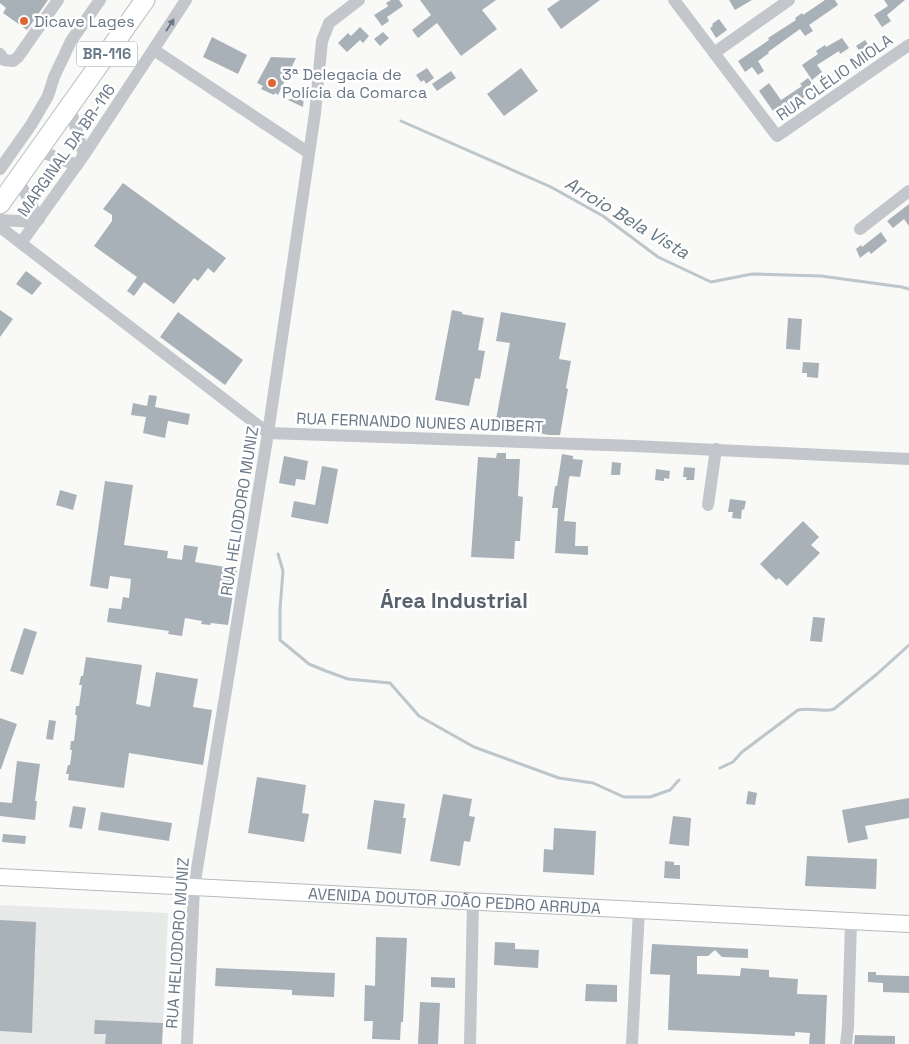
<svg xmlns="http://www.w3.org/2000/svg" width="909" height="1044" viewBox="0 0 909 1044" font-family="'Space Grotesk',sans-serif">
	<style>
		.built { fill: #e7e8e8 }
		.lines { fill: none; stroke-linecap: round; stroke-linejoin: round }
		.stream { stroke: #bcc6cb; stroke-width: 3 }
		.building { fill: #a9b1b8 }
		.major-casing { stroke: #b6babe; stroke-width: 18 }
		.highway-casing { stroke: #b6b9bd; stroke-width: 21 }
		.minor { stroke: #c3c6ca; stroke-width: 12 }
		.major { stroke: #fff; stroke-width: 16 }
		.highway { stroke: #fff; stroke-width: 19 }
		.oneway { fill: #697887 }
		.poi-dot { fill: #df6632; stroke: #fff; stroke-width: 2 }
		.labels { text-anchor: middle; stroke-width: 5; stroke-linejoin: round; paint-order: stroke }
		.shield { fill: #fff; stroke: #96a0ab; stroke-width: 1 }
		.shield-label { font-size: 15px; font-weight: bold; fill: #697887 }
		.poi-label { font-size: 16px; fill: #697887; stroke: #fff; text-anchor: start }
		.street-label { font-size: 16px; fill: #697887; stroke: #fff }
		.water-label { font-size: 18px; font-style: italic; fill: #657882; stroke: #fff }
		.district-label { font-size: 21px; font-weight: bold; fill: #57626d; stroke: #fff }
	</style>
	<rect width="100%" height="100%" fill="#f9f9f7"/>
	<path class="built" d="M0,905L168,913L162,1044H0Z"/>
	<g class="lines">
		<g class="stream">
			<path d="M401,121L551,187L603,216L658,257L711,282L752,274L821,276L902,287L909,289"/>
			<path d="M278,554L283,571L280,609V640L309,664L326,671L348,679L390,683L419,716L474,747L559,778L593,783L624,797H650L670,790L679,780"/>
			<path d="M720,768L733,762L742,752L798,710C811,707 824,713 834,709L877,674L909,645"/>
		</g>
	</g>
	<g class="building">
		<path d="M0,0H48L27,30L3,13L6,8L0,3Z"/>
		<path d="M391,0H399L403,6L387,17L389,21L382,26L374,15L387,7L388,6L386,3Z"/>
		<path d="M420,0H496L482,10L497,29L461,56L437,23L418,38L412,30L431,15Z"/>
		<path d="M560,0H600L561,29L547,9Z"/>
		<path d="M729,0H752L735,10Z"/>
		<path d="M825,0H835L838,5L809,25L813,31L805,36L800,29L768,52L769,53L758,61L764,71L758,75L752,67L745,72L738,61L769,40L768,38L796,20L795,18L802,13L803,15Z"/>
		<path d="M884,0H905L887,15L891,21L882,27L874,15L888,6Z"/>
		<path d="M719,19L727,30L716,38L710,28L713,26L712,24Z"/>
		<path d="M360,27L369,36L363,43L360,40L347,52L338,43L348,33L351,36Z"/>
		<path d="M383,32L389,38L380,46L374,39Z"/>
		<path d="M212,37L247,55L238,74L203,57Z"/>
		<path d="M842,38L849,48L840,54L839,51L817,65L822,72L812,80L802,65L818,54L816,51L825,45L826,47Z"/>
		<path d="M865,40L871,49L863,55L856,46Z"/>
		<path d="M271,57L296,58L278,95L275,93L274,95L261,89L263,86L257,83Z"/>
		<path d="M427,68L434,78L426,84L424,80L421,82L416,75Z"/>
		<path d="M521,68L538,91L504,116L487,94Z"/>
		<path d="M451,71L456,78L437,91L432,84Z"/>
		<path d="M808,78L816,89L803,98L806,103L783,120L781,116L778,118L759,91L769,83L781,100L802,86L800,84Z"/>
		<path d="M304,94L303,107L288,100Z"/>
		<path d="M123,183L226,258L214,273L208,268L198,281L194,278L174,304L144,282L134,296L127,291L137,277L94,246L112,221V215L103,209Z"/>
		<path d="M909,204V226L904,219L893,228L887,221Z"/>
		<path d="M881,232L887,241L871,254L869,251L860,258L856,249L861,245L862,247Z"/>
		<path d="M26,271L42,283L32,295L16,284Z"/>
		<path d="M0,310L13,319L0,337Z"/>
		<path d="M452,310L462,312V314L484,318L478,350L485,351L480,379L475,378L469,406L435,400Z"/>
		<path d="M178,312L243,360L225,385L160,337Z"/>
		<path d="M501,312L566,323L559,359L571,361L566,388L568,389L560,435H549L495,425L510,343L496,341Z"/>
		<path d="M788,318L802,319L800,350L786,349Z"/>
		<path d="M803,362L819,363L818,378L807,377V373H802Z"/>
		<path d="M149,395L157,396L155,407L190,414L188,425L168,421L165,438L143,433L146,417L131,415L133,403L147,406Z"/>
		<path d="M497,453H506V459H520L518,496L523,497L520,541H515L514,559L471,557L478,457L496,458Z"/>
		<path d="M562,454L573,456V459L583,460L580,477L570,476L569,478L564,521L576,522L575,546H588V555L555,553L558,508H552L555,486H557Z"/>
		<path d="M284,456L308,461L305,480L296,479L295,486L279,483Z"/>
		<path d="M612,462L621,463L620,475H611Z"/>
		<path d="M322,466L338,469L328,524L291,517L294,501L315,505Z"/>
		<path d="M684,467L695,468L694,480H686L687,477H683Z"/>
		<path d="M656,469L670,471L669,479L664,478V481L655,480Z"/>
		<path d="M105,481L133,485L124,545L168,551L167,558L182,560L184,545L198,547L195,562L237,569L228,625L211,623L210,625L201,624L202,621L185,618L182,636L168,634L169,631L107,622L109,608L121,609L123,597L129,598L131,579L110,576L108,589L90,586Z"/>
		<path d="M60,490L77,495L73,510L56,505Z"/>
		<path d="M730,499L746,501L744,510L742,509L741,519L732,518L733,512H728Z"/>
		<path d="M803,521L819,537L811,545L820,553L787,586L779,578L776,580L760,564Z"/>
		<path d="M813,617L825,618L822,642L810,641Z"/>
		<path d="M24,628L37,632L23,675L10,671Z"/>
		<path d="M86,657L142,665L136,704L150,707L156,672L198,679L193,707L212,710L203,765L129,753L124,788L68,780L69,774H66L68,765H70L72,750H70L71,741H74L77,715H75L76,706H79L82,685H79L81,676H83Z"/>
		<path d="M0,718L17,724L1,769H0Z"/>
		<path d="M49,720L56,721L53,740L46,739Z"/>
		<path d="M17,761L40,764L35,801H37L35,820L0,816V802L12,803Z"/>
		<path d="M257,777L306,785L302,813L309,814L304,842L248,833Z"/>
		<path d="M748,791L757,793L755,805L746,804Z"/>
		<path d="M443,794L472,799L469,816L475,817L470,842L464,841L460,866L430,861Z"/>
		<path d="M909,798V818L865,826L868,839L848,843L842,810Z"/>
		<path d="M374,800L405,804L403,818H406L401,854L367,849Z"/>
		<path d="M73,806L86,808L82,829L69,827Z"/>
		<path d="M101,812L172,823L169,841L98,830Z"/>
		<path d="M673,816L691,818L689,846L669,844Z"/>
		<path d="M554,828L596,831L594,875L543,872L544,849L553,850Z"/>
		<path d="M3,834L26,836L25,844L2,842Z"/>
		<path d="M807,856L877,859L876,889L805,886Z"/>
		<path d="M665,861L674,862V865H680V879L664,878Z"/>
		<path d="M0,920L36,922L32,1033L0,1031Z"/>
		<path d="M376,937L407,938L403,1022H401L400,1040L372,1039L373,1021H364L365,985L375,986Z"/>
		<path d="M495,942L515,943V949L539,950L538,968L494,965Z"/>
		<path d="M652,944L748,949V958L722,957L715,950L708,956H697V974L740,976L741,968L769,970V977L798,979L797,994L827,995L825,1044H809L810,1033L795,1032V1036L668,1030L670,975L650,974Z"/>
		<path d="M216,968L335,973L334,997L292,995V990L215,986Z"/>
		<path d="M868,972H876V975L909,976V993L883,992V983L868,982Z"/>
		<path d="M431,977L455,978V988L431,987Z"/>
		<path d="M586,984L617,985V1002L585,1001Z"/>
		<path d="M420,1002L440,1003L438,1044H418Z"/>
		<path d="M95,1020L163,1023L162,1044H105L106,1034H94Z"/>
		<path d="M855,1035L895,1036V1044H854Z"/>
	</g>
	<g class="lines">
		<g class="major-casing">
			<g id="major">
				<path id="s1" d="M0,877L909,924"/>
			</g>
		</g>
		<g class="highway-casing">
			<path id="highway" d="M0,204L145,0"/>
		</g>
		<g class="minor">
			<path d="M674,0L777,136L909,45"/>
			<path d="M154,50L309,153"/>
			<path d="M714,53L789,0"/>
			<path d="M0,54L4,60L13,61L18,57L58,0"/>
			<path d="M70,108L84,155"/>
			<path d="M39,151L77,165"/>
			<path d="M0,169L31,125L48,96L54,77L71,41L100,0"/>
			<path d="M18,180L39,219"/>
			<path d="M0,220L36,222"/>
			<path d="M0,227L268,433L634,446L909,459"/>
			<path d="M860,229L909,191"/>
			<path d="M21,243L84,155L186,0"/>
			<path d="M708,505L716,449"/>
			<path d="M187,1044L194,887L268,433L315,113L322,41L329,23L359,0"/>
			<path d="M470,1044L473,902"/>
			<path d="M632,1044L639,910"/>
			<path d="M846,1044L848,1027L851,921"/>
		</g>
		<use href="#major" class="major"/>
		<use href="#highway" class="highway"/>
	</g>
	<defs><path id="oneway-solid" d="M-6-.8H1V-3.2L6.5 0L1 3.2V.8H-6Z" transform="scale(1.25)"/></defs>
	<use class="oneway" href="#oneway-solid" transform="translate(170 25) rotate(-57)"/>
	<g class="poi-dot">
		<circle cx="24" cy="21" r="5"/>
		<circle cx="272" cy="83" r="5"/>
	</g>
	<g class="labels">
		<rect class="shield" x="77" y="41.5" width="60" height="25" rx="4"/>
		<g class="shield-label">
			<text x="107" y="59">BR-116</text>
		</g>
		<g class="poi-label">
			<text x="34" y="27">Dicave Lages</text>
			<text x="282" y="80">3ª Delegacia de<tspan x="282" dy="18">Polícia da Comarca</tspan></text>
		</g>
		<g class="street-label">
			<text transform="translate(834 77) rotate(-35)" y="6">RUA CLÉLIO MIOLA</text>
			<text transform="translate(66 150) rotate(-55)" y="6">MARGINAL DA BR-116</text>
			<text transform="translate(420 422) rotate(2)" y="6">RUA FERNANDO NUNES AUDIBERT</text>
			<text transform="translate(239 511) rotate(-81)" y="6">RUA HELIODORO MUNIZ</text>
			<text dy="6" stroke="none"><textPath href="#s1" startOffset="455">AVENIDA DOUTOR JOÃO PEDRO ARRUDA</textPath></text>
			<text transform="translate(177 943) rotate(-86)" y="6">RUA HELIODORO MUNIZ</text>
		</g>
		<g class="water-label">
			<text transform="translate(627 218) rotate(31)" y="6">Arroio Bela Vista</text>
		</g>
		<g class="district-label">
			<text x="454" y="608">Área Industrial</text>
		</g>
	</g>
</svg>
